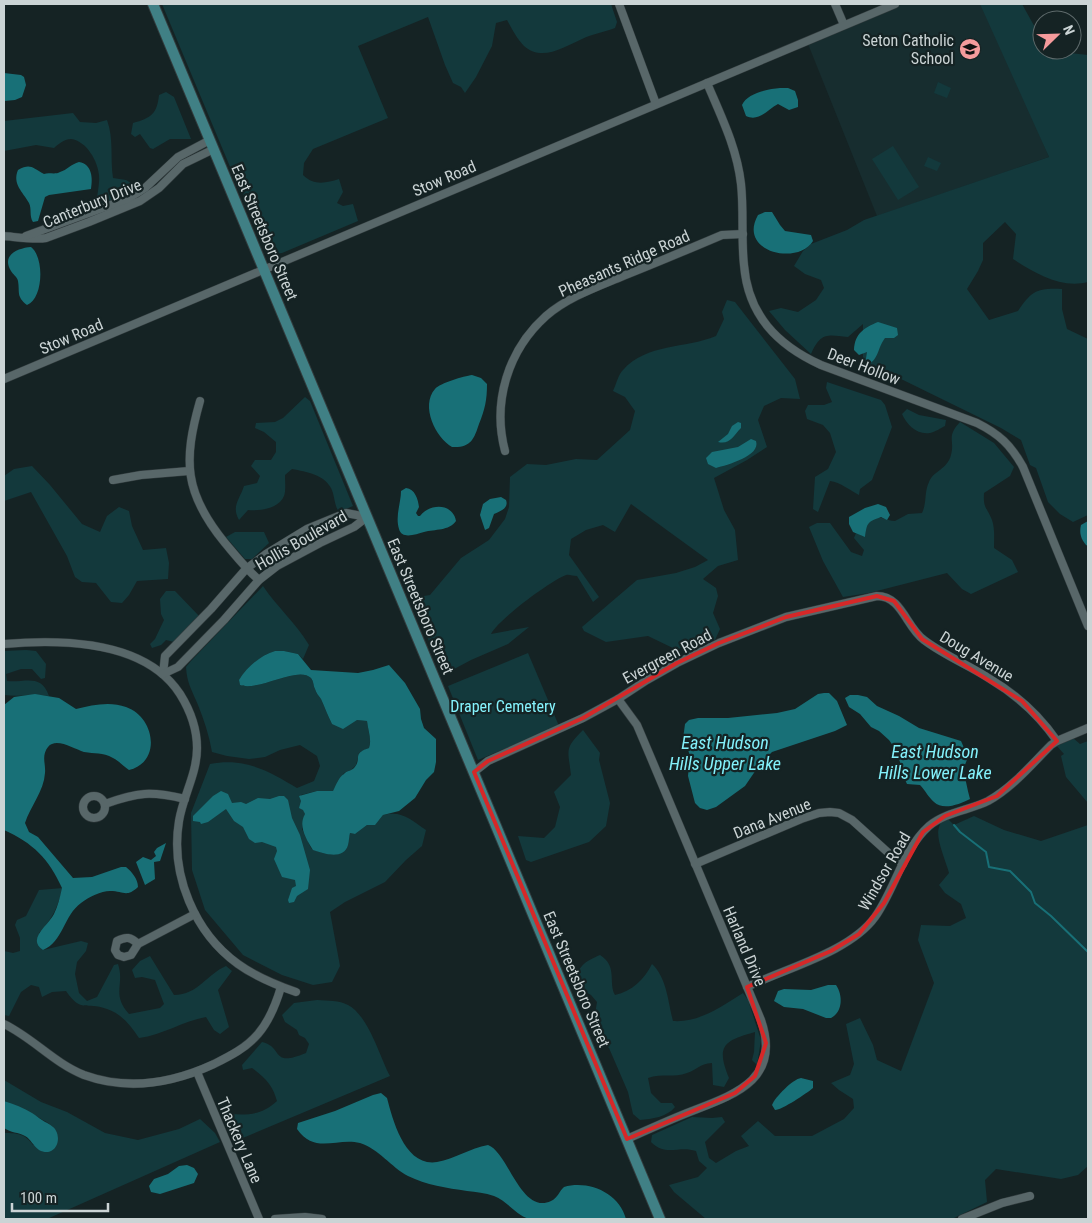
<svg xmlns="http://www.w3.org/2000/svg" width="1092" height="1223" viewBox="0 0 1092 1223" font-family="'Roboto Condensed',sans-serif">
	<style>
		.built { fill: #172d2f }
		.green { fill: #13393c }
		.water { fill: #187077 }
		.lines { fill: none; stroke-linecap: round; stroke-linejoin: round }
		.stream { stroke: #187077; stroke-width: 2 }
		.minor-casing { stroke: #323c3e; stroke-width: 9 }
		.major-casing { stroke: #323c3e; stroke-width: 12 }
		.minor { stroke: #586769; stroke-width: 8 }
		.major { stroke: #408085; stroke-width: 10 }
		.marked { fill: none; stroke: #d62828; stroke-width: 4; stroke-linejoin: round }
		.labels { text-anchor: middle; stroke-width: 4.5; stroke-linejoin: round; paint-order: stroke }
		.poi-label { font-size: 16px; fill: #cbd4d5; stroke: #152324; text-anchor: end }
		.street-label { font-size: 16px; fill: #cbd4d5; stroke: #152324 }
		.park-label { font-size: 16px; fill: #85f3fd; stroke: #152324 }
		.water-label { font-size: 18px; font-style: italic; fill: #83f1fb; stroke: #152324 }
	</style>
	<rect width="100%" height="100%" fill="#152324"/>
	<path class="built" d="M895,4H984L1049,157L877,216L808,44Z"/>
	<g class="green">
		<path d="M162,4H552L554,5L561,4H611L617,22L615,28C604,32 592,34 582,39C564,47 542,62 524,46C517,39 512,29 507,20L496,23L492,46L476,77L465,93L461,87L453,83L445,65L428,17L358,46L388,118L313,149L304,163L303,175C314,186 326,183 339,179L343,192L337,203L343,206L353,204L358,221L282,253L273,254L265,248L238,181H236Z"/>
		<path d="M980,4H1022L1042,40V50L1088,55V282C1061,289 1035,273 1013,259L1016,234L1005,222L983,243V260L978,271L967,289L989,320L1018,311C1032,290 1038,288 1062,289V309L1067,329L1088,339V515L1073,522L1060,514L1048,502L1036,468L1030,465L1021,440L1001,428L901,379L865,371L863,366V324L848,337C827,335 821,332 811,354L785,330L769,311L781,308L798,312L816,300L824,288L821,280L805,274L794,266L803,251L811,244L847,230L864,220L1049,157Z"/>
		<path d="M938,82L951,88L947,98L934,93Z"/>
		<path d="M166,92L174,97L191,139H170L153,149L150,148L140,134L135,137L131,134L133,123C151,118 157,114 159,95Z"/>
		<path d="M73,113L80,122L96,123L107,120C114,139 110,158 113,178L126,180L131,183L132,192L121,198L97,207C96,196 100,186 99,175C98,162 87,141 71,139C65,139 58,144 54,148L36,145L4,151V121Z"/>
		<path d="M893,146L919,187L898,200L872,159Z"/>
		<path d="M928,157L941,163L937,171L924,166Z"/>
		<path d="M727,300L735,302L795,379L800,399L781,398L764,406L758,420L767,447L747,460L714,478L724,510L735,530L738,560L718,566L703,579L716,588L718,596L713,613L720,629L715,640L690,643L677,650L648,636L606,642L584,631L582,627L637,580L676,573L695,567L708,560L631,504L615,532L603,525L586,530L571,539L569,555L599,597L593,602L577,576C573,576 569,574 566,575C550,581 498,620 491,634L529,627L508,644L471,660L443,675L411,598L430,595L461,558L489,540L505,519L509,507L510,477L527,464L546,465L576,459L597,460L630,430L635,411L625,397L613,391C616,385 618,375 623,370C647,343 685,349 716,336L724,319L722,312Z"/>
		<path d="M827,382L881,400L885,405L892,427L872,480L860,489L859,495C851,491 840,482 830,481L818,512L813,509L815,477L828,469L836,452L830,433L823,425L807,419L805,411L808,405H824L832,402L826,388Z"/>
		<path d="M305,397L310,401L353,506L339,512C334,505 335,496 331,488C323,474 307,472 292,469L285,475C285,481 286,491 284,496C279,509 259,511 248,510L239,520C231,506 240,499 244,486L257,483L260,476L251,466L255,460H271L276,452V442L264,432L255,428L256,423L275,422L283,418Z"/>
		<path d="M907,409L919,415L946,420L945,426C941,428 935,432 930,433C917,435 907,425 902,414Z"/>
		<path d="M960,422L994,443L1014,467L1010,476L984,493C983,509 987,507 992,520C995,529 994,539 994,548L1012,560L1018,572L971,594L962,589L947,573L869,593L843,597L823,561L809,527L817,523H830L851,552L862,556L864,550L854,538L856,533L863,536C865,527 871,515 882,518C887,519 890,521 895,521L908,514L922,513C927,503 924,492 929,482C934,470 947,470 951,455C955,440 946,437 960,422Z"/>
		<path d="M32,466L50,485L82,524L100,532L107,516L119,507L129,511L132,526L143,550L166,548L169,563L168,579L137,581L129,595L122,603L111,602L96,583L82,582L75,577L67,556L31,492L4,501V476L14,469Z"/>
		<path d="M235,532H264L269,543L252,559H245L226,537Z"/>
		<path d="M263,586C277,607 296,623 309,645L303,659L298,654L284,651H275L265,655L257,661L239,680L240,685C258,692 298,665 311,678C314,682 313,685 315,689C316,693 319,696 321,699C325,708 328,716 332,724L357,720L367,721C368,730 372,740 369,748L359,753L356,765L351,770L344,773L333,791H317L301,795V801L305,814L302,829L311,848C315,851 318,851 323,853C343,858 346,850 350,833L355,834L367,825L379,820L383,815C402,810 411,820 426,830L422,846L406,860L385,882L345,902L330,912L340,966L332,982L313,985L282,975L243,955L205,910L192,870L191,813L210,764C244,757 269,771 297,788L314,781L320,766L317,756L300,745L280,750L265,757L249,759L227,756L212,752C209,735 204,720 198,705C192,690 187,684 186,667L191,661Z"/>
		<path d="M166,591H175L199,616L180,638L174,642L166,640L161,645L152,648L150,644L155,639L164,620L161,614L160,599Z"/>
		<path d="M26,650L36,651L46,664L45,678L41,679L32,669H21L6,674L7,681C25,683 41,673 49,696C34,694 19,697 4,695V651Z"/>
		<path d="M528,653L559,726L478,760L448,686Z"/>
		<path d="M583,730L600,753L599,760L610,803L606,826L589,842L531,862L526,860L518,836L544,838L555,827L560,807L554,792L571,775C568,749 564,749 583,730Z"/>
		<path d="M1073,738L1080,744L1088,741V803L1066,777L1061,756L1064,754L1056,745Z"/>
		<path d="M945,816L954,825L974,816L1004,830L1041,841L1088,825V1166L1078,1175L1061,1179L996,1169L985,1180L987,1202L952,1219H706L674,1192L669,1185L698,1177L707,1168L699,1161L696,1151C679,1145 666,1157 651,1142L652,1135L692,1117L712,1118L722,1117L725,1122L705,1142L709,1158L716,1163L736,1151L749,1146L741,1136L758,1121L775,1136H812L844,1119L854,1108L853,1099L839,1090L831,1083L850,1075L854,1064L846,1024L860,1018L873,1045L877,1060L901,1071L934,983L918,940L921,925L950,926L966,918L961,904L945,893L939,885L949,873C946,861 935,838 939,827C940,823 943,820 945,816Z"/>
		<path d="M63,888C58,906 52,920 39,933L43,950L81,941L88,943L86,951L77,962L75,974L79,993L87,1001L97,997L114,965L118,964C125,985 111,994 129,1014L160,1008L164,1004L155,980L142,977L135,978L132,970L140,961L150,956L174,995C198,995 207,974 226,966L232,971L218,990L229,1027L220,1034L214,1030L206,1017C183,1021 163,1035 139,1038C131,1026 122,1014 107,1009C85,1001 82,1014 66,991L52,992L42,997L39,987L31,985L21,992L9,1016L4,1015V951L13,953L20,951V938L15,925L17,920L26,916L39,890Z"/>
		<path d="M600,955C618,966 608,983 615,995C632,991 644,980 652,964C667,978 668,1002 673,1021C699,1023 722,1006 743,993L748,1000L761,1040L757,1065L752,1060L754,1052L755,1032C723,1041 716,1046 729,1078L724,1087L713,1085L712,1063C699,1064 697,1070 687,1073C674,1078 662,1073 648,1078L651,1093L661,1103H672L675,1107C667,1117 652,1119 640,1120L633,1114L628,1092L609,1048L597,1037L595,1014L597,1002L591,995L579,988L575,978C581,964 586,961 600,955Z"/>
		<path d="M317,1000C328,1001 339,1000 348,1005C368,1015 380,1057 390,1076L238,1140L229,1130L225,1119L230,1114C249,1115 262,1115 277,1101C272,1084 266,1079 252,1068L243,1070L242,1065L262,1042C284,1047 270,1068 306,1053L309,1044L305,1038L299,1035L297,1030L285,1022L282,1015L294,1003Z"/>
		<path d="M4,1080L41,1102L67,1112L105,1133L138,1140L179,1129L200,1119L215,1133L220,1142L47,1219H4V1133C18,1133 25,1134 33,1145L58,1137L53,1127L48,1123L22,1108L4,1101Z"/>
	</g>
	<g class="water">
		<path d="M4,73L21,75L24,77L26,85L22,97L15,100L4,101Z"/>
		<path d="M780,88H788L795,91L798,100V107L789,110L778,104C767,110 759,122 746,116L742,105C747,93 768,89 780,88Z"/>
		<path d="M79,162C92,164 93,178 91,189L49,195L45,197L38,221L33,222C29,216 32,209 29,203C23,192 12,184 18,170C31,163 32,168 44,174C49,172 55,175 60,172C67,170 71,164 79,162Z"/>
		<path d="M765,212H772L780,225L785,231L811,235L813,241C798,266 737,252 758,215Z"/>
		<path d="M31,247C45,258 43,299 27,305C16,296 20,293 18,281C17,276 13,275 11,271C1,255 18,248 31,247Z"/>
		<path d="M878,322L897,328L898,335L894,338H885C877,348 879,362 865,365L867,352L859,355L854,350C855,333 864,328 878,322Z"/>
		<path d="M472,375L481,378L487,384C487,400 485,409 479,424C474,439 471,448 452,447C436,438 420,406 435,389C440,383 464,376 472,375Z"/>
		<path d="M738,422L741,423V428C733,436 730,445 718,442L728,434L732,426Z"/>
		<path d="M751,439L756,441C761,456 727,465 716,468L708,464L706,458L712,452L738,447Z"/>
		<path d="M406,488C415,489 418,499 419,507L416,513L418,516H420C430,503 453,503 456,521C449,531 435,529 424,532C416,534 402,540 399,529C395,516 401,503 401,491Z"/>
		<path d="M501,497L506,500C509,508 501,511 494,514L489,528L485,530L480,515L483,504L490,499Z"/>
		<path d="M878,504L886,507L890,515L887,520L881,517C867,522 867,523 865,537L853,532L849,524V517L865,508Z"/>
		<path d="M1088,521V546L1086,545C1081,539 1079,533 1081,525Z"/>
		<path d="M275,651H284L298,654L311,670L358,673L373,670L389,665L405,683L420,709L421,719L424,728L436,739V762L434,772L426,780L415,798L399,811L383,815L375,825H367L355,834L350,833C349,837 349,841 348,845C344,860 324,854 313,850C306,839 298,826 305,814L303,810L299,808L301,801L299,796L317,791H333C336,785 339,777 344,774C346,771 351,771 354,768C363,758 351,754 369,748C372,740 368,730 367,721L357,720L343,729L332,724C328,716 325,708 321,699C319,696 316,693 315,689C313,685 314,682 311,678C298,665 258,692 240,685L239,680C247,667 261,655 275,651Z"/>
		<path d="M824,693H829L837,701L847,725L835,731L772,752L760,764L745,786L716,807L707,810L700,808L695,803L688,776L690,755L683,739L685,724L689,720L698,718H728L777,713L795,709L818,694Z"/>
		<path d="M35,694L59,698L76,709C92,705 110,701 126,707C155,717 162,762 129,770C123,766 119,761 113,758C102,752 95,754 84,752C74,749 56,737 48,747C41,756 46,764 45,773C44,791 30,807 25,823L29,832L38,837L73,878L92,877L121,867H126C132,872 138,879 138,887C126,898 124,891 110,891C101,891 89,897 81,903C64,915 63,942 43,950C26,939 49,925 54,914C58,906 60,897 62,888C49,859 33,843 4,830V705L14,697Z"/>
		<path d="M850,695H858L867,697L877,706L899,716L919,728L961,741L968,757L963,770C966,779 967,789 970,799C960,804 943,811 934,802C929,798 925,790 920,785L907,784L900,769V762L894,747L889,740L879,731L871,727L860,714L849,707L845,698Z"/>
		<path d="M221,791L228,794L232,803L241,802L246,804L258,798L270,799L279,796H284L288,800L292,818L300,835L310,870L308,889L297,896L294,902L289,903L288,900L292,888L296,886L295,880L282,877L274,859L277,851L276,847L262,842L255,843L249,839L243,827L234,821L226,809L208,822L201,824L200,822L193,821V816L213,796Z"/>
		<path d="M166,843L160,861L154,862L155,879L145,885L136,862L143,857L151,860L156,856L154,852L157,848Z"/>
		<path d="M828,985H836C843,995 843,1012 831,1018H826L803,1009L784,1007L774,1001L778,991L784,989L811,990Z"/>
		<path d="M801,1078L813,1081V1088C807,1093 782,1110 775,1110L772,1105C775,1097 793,1079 801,1078Z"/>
		<path d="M381,1093L387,1098C393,1121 405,1167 437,1162C455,1159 470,1148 488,1145C508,1152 521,1215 551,1201C558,1198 559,1191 564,1187C589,1180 619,1193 626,1219H529C515,1214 507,1201 494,1196C485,1193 476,1192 467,1191C447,1188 426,1185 408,1176C391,1167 379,1149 360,1143C337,1137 315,1155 297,1129L298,1123L335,1111L373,1095Z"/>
		<path d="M4,1101C14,1104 24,1108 32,1113C36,1115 38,1118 42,1120C46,1123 51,1124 55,1129C63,1141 54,1158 39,1150C33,1146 31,1139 25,1136C18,1132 11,1133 4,1128Z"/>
		<path d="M187,1165L194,1168L198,1174L194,1183L160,1194L151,1192L149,1186L154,1179L168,1174L179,1166Z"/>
	</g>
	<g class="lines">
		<path class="stream" d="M954,825L960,832L986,852L989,867L1010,871L1031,892L1035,903L1051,916L1088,952"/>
		<g class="minor-casing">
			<g id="minor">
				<path d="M619,4L656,104"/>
				<path d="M835,4L844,25"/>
				<path d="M707,83C721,116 737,148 741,184C744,211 741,238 744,265C748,315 777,345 821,365L977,423C999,434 1011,445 1023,467L1088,626"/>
				<path d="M4,236C16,237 35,240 46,238L89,222L140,201L159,188L183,164L214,149"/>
				<path d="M26,236L127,199L145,188L178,157L210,140"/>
				<path d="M4,379L895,4"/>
				<path d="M200,401C183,461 184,493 225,543C236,556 246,569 259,580"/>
				<path d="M505,451C492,402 508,350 546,316C568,297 597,287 623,276C656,263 689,249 722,235L743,234"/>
				<path d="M113,480L141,475L189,471"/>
				<path d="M4,644C62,639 145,640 180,694C190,710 197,729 197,748C197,774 183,796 179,821C170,875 195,933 238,964C256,977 276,985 296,992"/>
				<path d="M163,674L165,656L211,609L246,569L266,554L307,529L346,513L367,517"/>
				<path d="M163,674L178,667L224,620L259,580L277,566L320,543L354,527L367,517"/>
				<path d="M618,699L637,725L651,758L761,1020C782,1081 733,1095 687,1113C667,1121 647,1130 627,1139"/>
				<path d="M474,772L488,761L583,718L618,699L647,680L677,663L719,643L786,617L877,596C902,596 906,627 924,640C945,656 969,665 990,679C1017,695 1039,715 1057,741"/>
				<circle cx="94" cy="807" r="11"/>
				<path d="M105,804C138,792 151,791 185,799"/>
				<path d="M695,864L801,819L819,813L830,812L839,813L852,820L893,857L903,864"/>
				<path d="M138,944L131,955L124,957L118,955L115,950L117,941C126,936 131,937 138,944L195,914"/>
				<path d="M747,987C786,968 850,952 875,917C895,889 903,849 929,826C946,812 970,810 988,801C1012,788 1032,764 1051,745L1057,741L1088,728"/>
				<path d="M4,1024C33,1038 54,1063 84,1075C128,1091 173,1083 214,1064C230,1056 246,1048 258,1034C270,1020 276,1004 281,987"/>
				<path d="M197,1072L259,1219"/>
				<path d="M275,1219L305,1217L322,1219"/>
				<path d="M962,1219L1002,1203L1030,1196"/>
			</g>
		</g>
		<g class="major-casing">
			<path id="major" d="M153,4L660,1219"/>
		</g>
		<use href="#minor" class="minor"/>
		<use href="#major" class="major"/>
	</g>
	<path class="marked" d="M877,596L894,601L922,639L1022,701L1057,741L997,796L945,816L923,832L884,903L859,934L831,951L747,987L766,1043L755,1076L735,1093L627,1139L474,772L488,761L583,718L677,663L719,643L786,617Z"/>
	<defs>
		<g id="school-disc" transform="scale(1.125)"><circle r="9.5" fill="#f59b9c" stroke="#152324"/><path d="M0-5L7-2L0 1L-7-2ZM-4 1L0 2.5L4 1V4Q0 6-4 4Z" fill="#111"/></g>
	</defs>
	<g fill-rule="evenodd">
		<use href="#school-disc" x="970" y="49"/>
	</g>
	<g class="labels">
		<g class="poi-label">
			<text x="954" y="46">Seton Catholic<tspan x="954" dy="18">School</tspan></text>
		</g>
		<g class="street-label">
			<text transform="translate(444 178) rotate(-23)" y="6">Stow Road</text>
			<text transform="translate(92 203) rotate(-22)" y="6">Canterbury Drive</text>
			<text transform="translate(265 232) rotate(67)" y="6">East Streetsboro Street</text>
			<text transform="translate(624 263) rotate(-24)" y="6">Pheasants Ridge Road</text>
			<text transform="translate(71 336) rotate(-23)" y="6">Stow Road</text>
			<text transform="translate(864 366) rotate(21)" y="6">Deer Hollow</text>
			<text transform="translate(301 540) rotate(-30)" y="6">Hollis Boulevard</text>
			<text transform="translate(421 606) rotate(67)" y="6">East Streetsboro Street</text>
			<text transform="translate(667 656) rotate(-28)" y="6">Evergreen Road</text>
			<text transform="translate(977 656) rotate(31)" y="6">Doug Avenue</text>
			<text transform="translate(772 818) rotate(-22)" y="6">Dana Avenue</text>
			<text transform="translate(884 871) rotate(-60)" y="6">Windsor Road</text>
			<text transform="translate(745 946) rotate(67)" y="6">Harland Drive</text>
			<text transform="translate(577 979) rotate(67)" y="6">East Streetsboro Street</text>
			<text transform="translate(240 1140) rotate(67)" y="6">Thackery Lane</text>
		</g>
		<g class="park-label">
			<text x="503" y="712">Draper Cemetery</text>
		</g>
		<g class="water-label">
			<text x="725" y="749">East Hudson<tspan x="725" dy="21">Hills Upper Lake</tspan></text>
			<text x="935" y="758">East Hudson<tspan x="935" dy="21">Hills Lower Lake</tspan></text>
		</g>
	</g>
	<rect width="1092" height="1223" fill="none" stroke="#cbd4d5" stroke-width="10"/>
	<g transform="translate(1057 35) rotate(67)"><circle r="24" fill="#152324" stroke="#5e6a6b"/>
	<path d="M0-4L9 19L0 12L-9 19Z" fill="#f59b9c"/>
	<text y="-8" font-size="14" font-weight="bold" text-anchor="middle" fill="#cbd4d5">N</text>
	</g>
	<path d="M12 1203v8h96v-8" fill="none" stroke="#cbd4d5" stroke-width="2.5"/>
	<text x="20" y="1203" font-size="15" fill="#cbd4d5" stroke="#152324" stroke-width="4" paint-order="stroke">100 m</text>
</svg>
